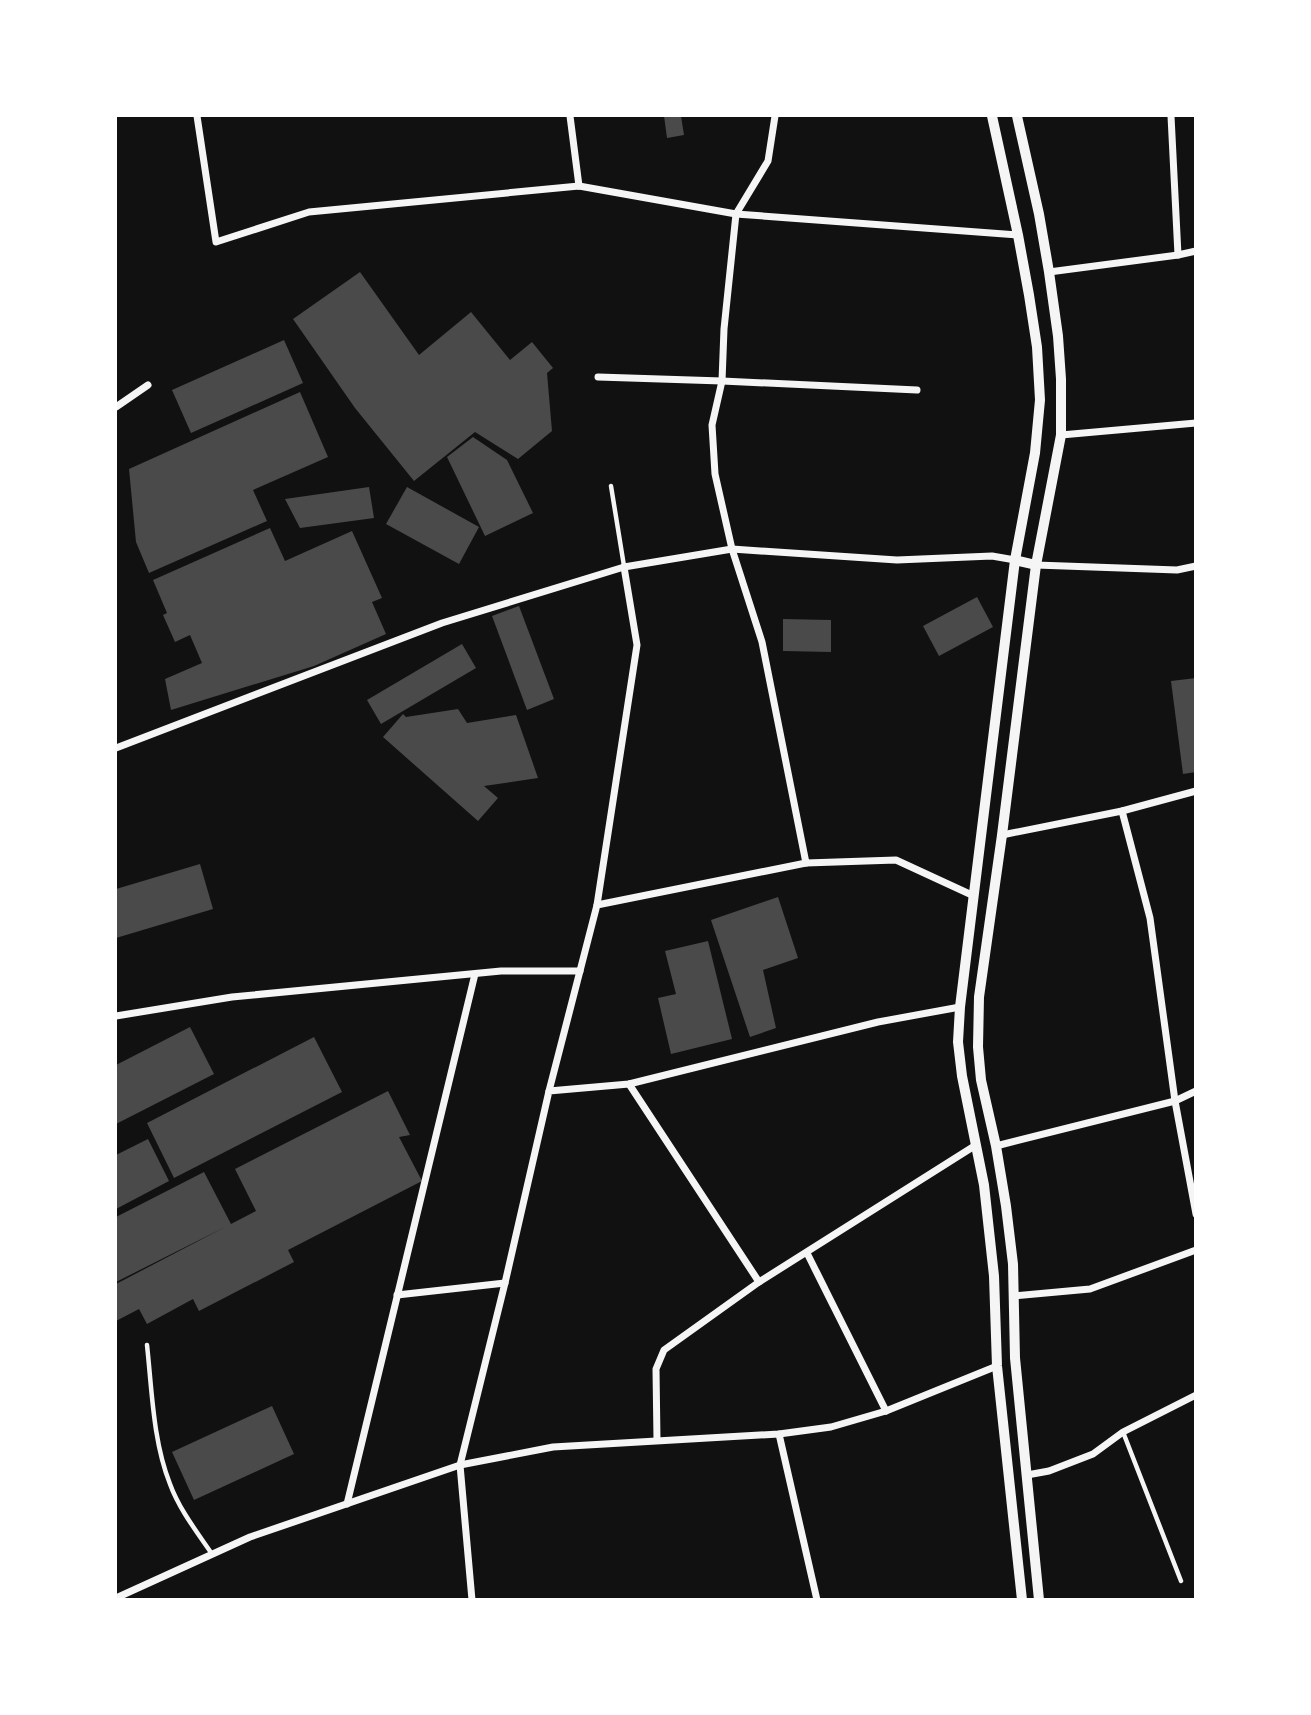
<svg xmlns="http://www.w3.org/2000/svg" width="1311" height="1715" viewBox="0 0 1311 1715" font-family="'Source Serif 4',serif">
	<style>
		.building { fill: #4a4a4a }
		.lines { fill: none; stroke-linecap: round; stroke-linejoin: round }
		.service { stroke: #f5f5f5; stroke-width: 4.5 }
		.minor { stroke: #f5f5f5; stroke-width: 7 }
		.tertiary { stroke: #f5f5f5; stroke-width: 10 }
	</style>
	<rect width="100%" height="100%" fill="#111"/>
	<g class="building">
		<path d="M664,116H681L684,135L667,138Z"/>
		<path d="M360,272L419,355L471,312L510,360L532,342L553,368L547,373L552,431L518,459L475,432L414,481L355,408L293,319Z"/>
		<path d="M284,340L303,383L191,433L172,390Z"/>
		<path d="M300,392L328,457L253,490L267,521L149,573L136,542L129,469Z"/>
		<path d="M473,437L507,460L533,513L485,536L447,457Z"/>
		<path d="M369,487L374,518L300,528L285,499Z"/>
		<path d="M407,487L479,527L459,564L386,524Z"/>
		<path d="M270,528L285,561L352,531L382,598L372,602L386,634L314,666L171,710L165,679L202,663L190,635L175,642L163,615L167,613L153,580Z"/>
		<path d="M977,597L993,627L939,656L923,626Z"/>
		<path d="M519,606L554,699L527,710L492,616Z"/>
		<path d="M783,619L831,620V652L783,651Z"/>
		<path d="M462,644L476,668L381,724L367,700Z"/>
		<path d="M1196,678V772L1183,774L1171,681Z"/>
		<path d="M458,709L467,723L516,715L538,778L484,786L498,798L478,821L383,737L403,714L406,717Z"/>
		<path d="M200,864L213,909L116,938V889Z"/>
		<path d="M778,897L798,958L763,970L776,1028L750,1037L711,920Z"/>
		<path d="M708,941L732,1039L671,1054L658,998L676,994L665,951Z"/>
		<path d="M190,1027L214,1074L116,1124V1065Z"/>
		<path d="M314,1037L342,1092L174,1178L147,1123Z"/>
		<path d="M388,1091L410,1135L399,1137L422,1181L288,1250L294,1262L199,1311L193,1299L147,1324L139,1309L116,1321V1284L227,1226L116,1282V1217L204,1172L231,1224L256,1211L235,1169Z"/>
		<path d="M148,1139L169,1181L116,1209V1155Z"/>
		<path d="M272,1406L294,1454L194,1500L172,1452Z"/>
	</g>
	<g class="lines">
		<g class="service">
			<path d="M611,486L624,566"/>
			<path d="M147,1345C152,1391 153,1441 170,1484C179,1509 197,1532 212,1554"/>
			<path d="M1123,1432L1181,1581"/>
		</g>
		<g class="minor">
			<path d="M197,116L216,242L309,212L579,186L736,214L1018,235"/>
			<path d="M570,116L579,186"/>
			<path d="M775,116L768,161L736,214L724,329L722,381L712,425L715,474L732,549L762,642L806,863L896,860L974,896"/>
			<path d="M1171,116L1178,255"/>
			<path d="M1049,272L1178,255L1196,251"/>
			<path d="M598,377L722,381L917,390"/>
			<path d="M116,407L148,385"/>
			<path d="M1061,435L1196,423"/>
			<path d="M1036,565L1177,570L1196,566"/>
			<path d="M116,748L442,623L624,567"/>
			<path d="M1122,811L1150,918L1175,1101L1196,1214"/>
			<path d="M1002,835L1122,811L1196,791"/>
			<path d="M597,905L637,645L624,567L732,549L897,560L992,556L1015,560"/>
			<path d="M116,1016L232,997L501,971H580"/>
			<path d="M629,1084L759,1282"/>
			<path d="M549,1091L597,905L806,863"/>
			<path d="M996,1146L1175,1101L1196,1091"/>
			<path d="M807,1253L886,1411"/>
			<path d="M397,1295L505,1283"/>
			<path d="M1013,1296L1090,1289L1196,1250"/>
			<path d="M779,1434L817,1600"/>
			<path d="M657,1440L656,1369L664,1350L759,1282L976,1145"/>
			<path d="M1027,1475L1049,1471L1093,1454L1123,1432L1196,1395"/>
			<path d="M347,1504L475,974"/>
			<path d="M116,1598L250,1537L460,1465L553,1447L779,1434L831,1427L886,1411L997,1366"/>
			<path d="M472,1600L460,1465L505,1283L549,1091L629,1084L878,1022L960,1007"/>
		</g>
		<g class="tertiary">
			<path d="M992,116L1018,235L1029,295L1037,347L1040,400L1035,453L1015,560L960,1007L958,1042L962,1076L984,1185L994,1276L997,1366L1022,1600"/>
			<path d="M1017,116L1039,214L1049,272L1058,336L1061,379V435L1036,565L1002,835L979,997L978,1047L981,1080L996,1146L1006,1206L1013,1264L1015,1358L1039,1600"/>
			<path d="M1015,560L1036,565"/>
		</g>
	</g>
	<rect width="1311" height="1715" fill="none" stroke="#ffffff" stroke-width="234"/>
</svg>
